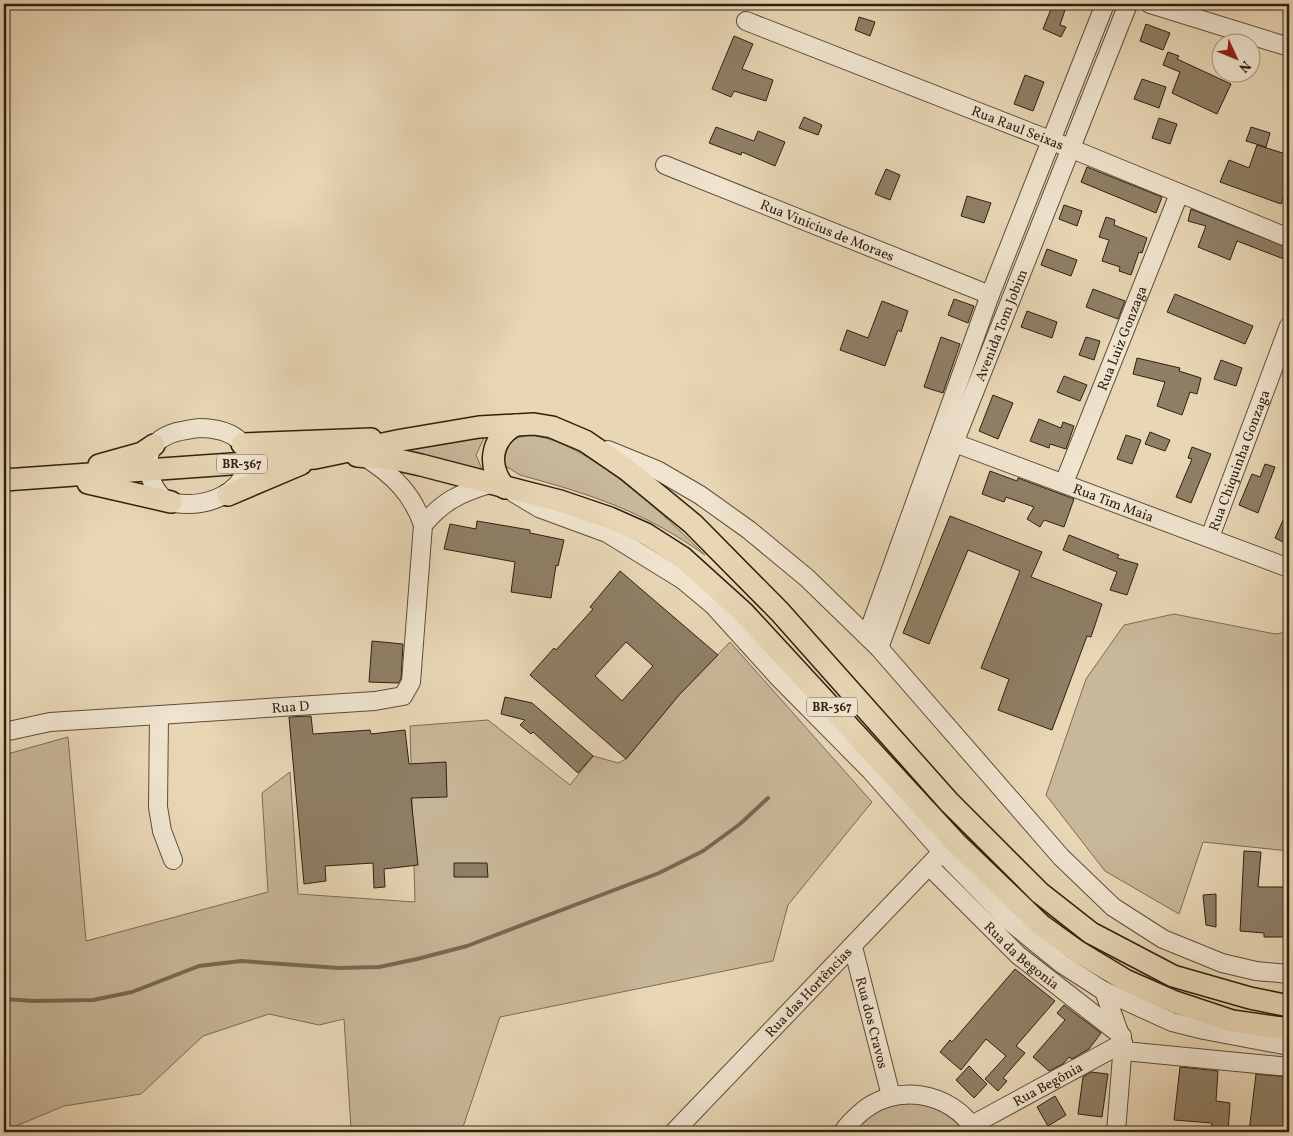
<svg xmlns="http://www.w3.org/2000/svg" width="1293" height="1136" viewBox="0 0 1293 1136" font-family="Vollkorn,serif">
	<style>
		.green { fill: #c8b799; stroke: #7b6c54 }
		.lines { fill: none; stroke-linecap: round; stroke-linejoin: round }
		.stream { stroke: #786851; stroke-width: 4 }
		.building { fill: #8f7f66; stroke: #2e2010; fill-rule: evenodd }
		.minor-casing { stroke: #5c4e39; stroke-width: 20 }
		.major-casing { stroke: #2e2010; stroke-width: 24 }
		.minor { stroke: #f0e4cf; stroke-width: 18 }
		.major { stroke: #e8d6b5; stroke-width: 21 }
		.labels { text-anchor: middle; stroke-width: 4; stroke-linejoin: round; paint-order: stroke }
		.shield { fill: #f0e4cf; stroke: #685b49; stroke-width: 1 }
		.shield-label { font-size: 12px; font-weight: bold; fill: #2e2010 }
		.street-label { font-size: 14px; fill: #2e2010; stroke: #f0e4cf }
	</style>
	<rect width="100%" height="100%" fill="#e8d6b5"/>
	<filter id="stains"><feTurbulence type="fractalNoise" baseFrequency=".004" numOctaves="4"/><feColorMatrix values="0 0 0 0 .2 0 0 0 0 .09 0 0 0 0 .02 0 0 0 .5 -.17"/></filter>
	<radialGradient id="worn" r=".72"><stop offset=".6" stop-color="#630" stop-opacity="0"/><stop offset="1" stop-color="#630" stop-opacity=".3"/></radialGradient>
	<g class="green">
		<path d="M529,435C587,440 665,516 705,555C643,511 593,495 520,475L504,465C506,444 508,439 529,435Z"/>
		<path d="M485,436L476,455L483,472L402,449Z"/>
		<path d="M1174,614L1275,634L1289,632V851L1203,842L1179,914L1105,871L1046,795L1086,679L1124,625Z"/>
		<path d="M730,642L872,802L788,905L773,961L500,1017L462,1130L351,1128L344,1019L319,1025L269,1014L203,1036L141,1094L64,1106L4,1131V755L68,737L86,941L268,892L262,793L290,772L298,894L415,902L410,726L488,720L570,785L593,756L618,763L626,759L679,695Z"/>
		<path d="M900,1103C928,1103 947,1110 965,1132H853C867,1116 880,1109 900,1103Z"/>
	</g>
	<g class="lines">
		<path class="stream" d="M4,999L34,1001L93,1000L132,992L199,966L241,961L339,968L379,967L417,959L467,946L659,873L703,851L740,824L768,798"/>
	</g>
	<g class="building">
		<path d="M1053,4H1067L1060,25L1066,27L1061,37L1043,29Z"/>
		<path d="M859,17L875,22L870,36L855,30Z"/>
		<path d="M1146,24L1170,33L1163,50L1140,41Z"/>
		<path d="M734,36L753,44L742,69L773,80L766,101L734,91L731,97L712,89Z"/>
		<path d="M1168,52L1179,56L1177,59L1231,84L1217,114L1172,93L1180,72L1163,65Z"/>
		<path d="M1025,75L1044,82L1033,111L1014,104Z"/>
		<path d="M1142,79L1166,87L1159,108L1134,99Z"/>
		<path d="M804,117L822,125L818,135L799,128Z"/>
		<path d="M1159,118L1177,124L1170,144L1152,138Z"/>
		<path d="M716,127L754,141L758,131L785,142L775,166L742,152L741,155L709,143Z"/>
		<path d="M1251,127L1270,133L1266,147L1246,141Z"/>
		<path d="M1257,145L1289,155V182L1281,204L1220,182L1229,160L1249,168Z"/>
		<path d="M1087,167L1162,197L1156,213L1081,182Z"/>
		<path d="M886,169L900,175L890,200L875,194Z"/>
		<path d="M967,196L991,203L984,223L961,216Z"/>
		<path d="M1064,205L1082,211L1077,226L1059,219Z"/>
		<path d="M1191,209L1289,248V261L1237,241L1230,260L1198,247L1206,226L1188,221Z"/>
		<path d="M1106,217L1115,220L1114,225L1147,238L1142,253L1139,252L1131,275L1119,271L1120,267L1102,261L1109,240L1099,237Z"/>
		<path d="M1047,249L1077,260L1071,276L1041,265Z"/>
		<path d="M1093,289L1125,301L1118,319L1086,307Z"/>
		<path d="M1175,294L1253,326L1245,344L1167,312Z"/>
		<path d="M954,299L974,306L968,323L948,315Z"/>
		<path d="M882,301L908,311L901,332L898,330L885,366L840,350L847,330L868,338Z"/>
		<path d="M1027,311L1057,322L1052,338L1021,327Z"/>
		<path d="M941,337L960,344L943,393L924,387Z"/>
		<path d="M1086,337L1100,341L1094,360L1079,355Z"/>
		<path d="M1137,358L1180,368L1179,371L1201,378L1197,394L1190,392L1182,415L1157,406L1165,382L1133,374Z"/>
		<path d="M1221,360L1242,368L1236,386L1214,379Z"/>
		<path d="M1064,376L1087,385L1080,401L1057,392Z"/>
		<path d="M993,395L1013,403L998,439L979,431Z"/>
		<path d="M1039,419L1061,428L1063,422L1074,426L1066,449L1050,444L1049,448L1030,441Z"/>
		<path d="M1150,432L1170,440L1165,451L1145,444Z"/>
		<path d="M1126,435L1141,440L1132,464L1117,459Z"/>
		<path d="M1192,447L1211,454L1191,503L1176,497L1192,459L1188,458Z"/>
		<path d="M1265,464L1275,467L1258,513L1239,505L1252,474L1260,477Z"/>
		<path d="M990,471L1017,481L1018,478L1074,499L1064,527L1044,520L1040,527L1027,519L1034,507L1006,497L1004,502L982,494Z"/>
		<path d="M1289,507V545L1275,538Z"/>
		<path d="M950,516L1042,552L1031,577L1102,604L1091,637L1087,636L1052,730L998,710L1009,679L981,668L1020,571L968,550L929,644L903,633Z"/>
		<path d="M477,521L530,530V533L564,540L558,566L556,565L551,598L511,592L515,562L444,549L450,524L476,529Z"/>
		<path d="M1069,535L1119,555L1117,558L1138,564L1127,595L1110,590L1117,572L1063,550Z"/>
		<path d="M620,571L718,655L679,695L626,759L530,675L554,648L556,650L593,609L590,607ZM626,642L653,666L622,701L595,676Z"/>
		<path d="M372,641L403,644L401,679L398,683L369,682Z"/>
		<path d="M505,697L532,703L593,756L578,773L533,732L531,734L520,725L525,720L501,714Z"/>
		<path d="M311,716L313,734L370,730L371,734L405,730L409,764L446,762L447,797L411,798L418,865L384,869L385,887L374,888L373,863L325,866L326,881L304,884L289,717Z"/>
		<path d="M1244,851L1261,852L1258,887H1284L1285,920H1289V937H1264V933L1240,931Z"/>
		<path d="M454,863H487L488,877H454Z"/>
		<path d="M1216,894V927L1206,925L1203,895Z"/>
		<path d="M1015,969L1055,1001L1016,1046L1025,1053L1003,1078L1007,1081L998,1091L985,1079L1006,1056L986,1039L961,1070L940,1052L950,1040L952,1042Z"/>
		<path d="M1064,1005L1101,1033L1089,1049L1072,1059L1069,1057L1063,1064L1049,1071L1033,1057L1065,1020L1057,1013Z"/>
		<path d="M969,1066L987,1084L974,1098L956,1080Z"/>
		<path d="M1180,1067L1218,1071L1216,1101L1230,1103L1228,1132H1211L1212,1123L1174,1120Z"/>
		<path d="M1091,1072L1108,1074L1102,1117L1078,1114L1083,1077Z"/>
		<path d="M1256,1074L1289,1077V1132H1249Z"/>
		<path d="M1055,1096L1066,1115L1048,1126L1037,1107Z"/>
	</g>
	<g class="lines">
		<g class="minor-casing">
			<g id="minor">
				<path d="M1150,4L1289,47"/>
				<path id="s1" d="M746,21L1050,140L1289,238"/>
				<path id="s2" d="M665,165L990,295"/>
				<path d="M199,428C281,429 251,514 174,503C153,500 139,459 156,443C168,432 184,430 199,428Z"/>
				<path id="s3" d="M944,439L1289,568"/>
				<path d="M608,450L657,470L700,495L749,530L807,578L879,648L1061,857L1113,907L1163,939L1222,963L1256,971L1289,974"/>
				<path id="s4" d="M1064,483L1179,194"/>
				<path d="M514,493L539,508L607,533L683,580L713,605L779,678L871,771L942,852L1008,920L1062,964L1104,991L1172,1022L1204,1030L1289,1046"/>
				<path d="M423,525C443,501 460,493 490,484"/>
				<path id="s5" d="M1210,537L1289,326"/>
				<path d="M867,636L990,295L1105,4"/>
				<path id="s6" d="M879,648L954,443L1128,4"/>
				<path d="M159,715L158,807L162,831L173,860"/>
				<path id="s7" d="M4,732L50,722L375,701L403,696L411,682L423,525C412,493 393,475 365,457"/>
				<path id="s8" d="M929,866L1018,955L1122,1036"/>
				<path id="s9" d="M853,947L891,1096"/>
				<path d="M1104,991L1123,1043L1116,1132"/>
				<path d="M1124,1051L1289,1067"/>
				<path id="s10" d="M972,1125L1123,1043"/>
				<path id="s11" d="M674,1132L942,852"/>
				<path d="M843,1132C847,1125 853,1120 858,1115C893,1081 952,1091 976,1132"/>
			</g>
		</g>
		<g class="major-casing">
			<g id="major">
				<path d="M242,444L371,439"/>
				<path d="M357,456L394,459L421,465L560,501L610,518L646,534L682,557L744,613L957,844L1041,925L1077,951L1125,980L1175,1002L1232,1021L1289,1029"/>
				<path d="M99,465L142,453L154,445"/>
				<path d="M4,480L315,458L402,440L479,427L534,424L552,427L585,441L626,469L693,524L780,612L949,802L1040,893L1091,933L1173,976L1250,998L1289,1006"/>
				<path d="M88,483L171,502"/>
				<path d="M505,488C487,466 490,440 515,425"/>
				<path d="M228,495L301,464"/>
			</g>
		</g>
		<use href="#minor" class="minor"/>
		<use href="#major" class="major"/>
	</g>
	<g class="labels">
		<g class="shield">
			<rect x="217" y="454.5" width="50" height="19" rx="4"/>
			<rect x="807" y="697.5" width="50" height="19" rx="4"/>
		</g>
		<g class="shield-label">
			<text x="242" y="468">BR-367</text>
			<text x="832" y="711">BR-367</text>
		</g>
		<g class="street-label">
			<text dy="5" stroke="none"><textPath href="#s1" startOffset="292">Rua Raul Seixas</textPath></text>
			<text dy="5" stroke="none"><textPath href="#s2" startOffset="175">Rua Vinicius de Moraes</textPath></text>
			<text dy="5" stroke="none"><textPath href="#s6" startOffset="345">Avenida Tom Jobim</textPath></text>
			<text dy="5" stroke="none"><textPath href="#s4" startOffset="156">Rua Luiz Gonzaga</textPath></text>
			<text dy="5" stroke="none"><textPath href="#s5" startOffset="82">Rua Chiquinha Gonzaga</textPath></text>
			<text dy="5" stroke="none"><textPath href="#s3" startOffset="181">Rua Tim Maia</textPath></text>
			<text dy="5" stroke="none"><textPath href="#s7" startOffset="288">Rua D</textPath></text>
			<text dy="5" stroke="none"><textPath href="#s8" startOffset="129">Rua da Begonia</textPath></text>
			<text dy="5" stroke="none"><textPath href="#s11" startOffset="194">Rua das Hortências</textPath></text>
			<text dy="5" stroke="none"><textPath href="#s9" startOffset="78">Rua dos Cravos</textPath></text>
			<text dy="5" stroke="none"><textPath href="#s10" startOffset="86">Rua Begônia</textPath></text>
		</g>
	</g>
	<rect width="1293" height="1136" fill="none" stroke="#e8d6b5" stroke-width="20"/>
	<rect x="5" y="5" width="1283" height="1126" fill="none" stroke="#2e2010" stroke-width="2.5"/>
	<rect x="10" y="10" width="1273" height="1116" fill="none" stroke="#2e2010"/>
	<g transform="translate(1236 58) rotate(134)"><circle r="24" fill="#f0e4cf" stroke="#a29683"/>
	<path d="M0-4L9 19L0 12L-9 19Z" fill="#8f2418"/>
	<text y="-8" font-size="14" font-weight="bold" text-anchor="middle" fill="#2e2010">N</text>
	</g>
	<rect width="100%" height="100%" filter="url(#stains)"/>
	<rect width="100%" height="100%" fill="url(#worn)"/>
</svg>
